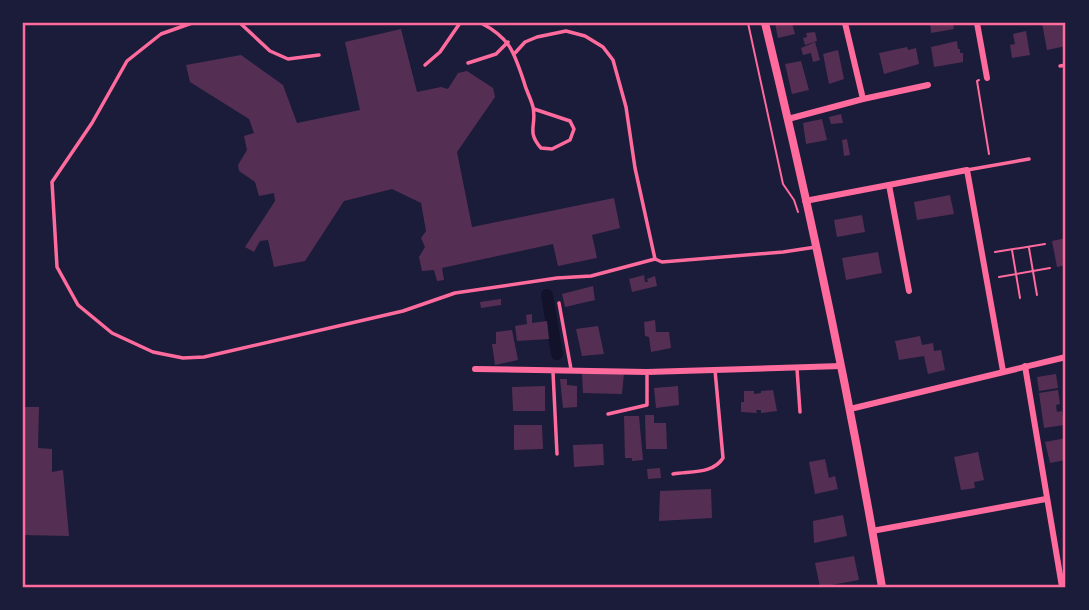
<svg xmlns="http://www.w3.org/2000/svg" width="1089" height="610" viewBox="0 0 1089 610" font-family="Montserrat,sans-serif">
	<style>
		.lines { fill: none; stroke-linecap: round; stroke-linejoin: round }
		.canal { stroke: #12122b; stroke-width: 12 }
		.building { fill: #542f53 }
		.path { stroke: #ff6b9d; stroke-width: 2 }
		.service { stroke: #ff6b9d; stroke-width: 3.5 }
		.minor { stroke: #ff6b9d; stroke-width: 6 }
		.tertiary { stroke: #ff6b9d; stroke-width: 8 }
		.neatline { fill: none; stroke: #ff6b9d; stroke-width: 2.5 }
	</style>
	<rect width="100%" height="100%" fill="#1b1b3a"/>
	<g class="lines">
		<path class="canal" d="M547,295L557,354"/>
	</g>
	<g class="building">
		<path d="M775,23H792L795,34L778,38Z"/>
		<path d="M930,23H953L954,29L931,33Z"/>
		<path d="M1042,23H1066V46L1047,50Z"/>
		<path d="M401,29L417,92L441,87L448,89L458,73L467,71L493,88L495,97L457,152L472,227L614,198L620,228L592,235L597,258L558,266L553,244L442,268L444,280L437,281L434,270L422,271L419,257L425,247L421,238L426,231L421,203L392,189L344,201L305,261L274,267L268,240L260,241L254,252L245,247L275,201L274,193L259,196L255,182L239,171L238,165L247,150L244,136L254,133L249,119L190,82L186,65L241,55L283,85L297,123L360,110L345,42Z"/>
		<path d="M1026,31L1030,55L1012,58L1010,45L1015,44L1013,34Z"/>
		<path d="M815,32L817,41L805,45L803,38L807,37L806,33Z"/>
		<path d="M957,41L958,49H960V53H963V62L934,67L931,47Z"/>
		<path d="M815,42L820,60L813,62L811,53L803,55L801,48Z"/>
		<path d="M907,47L908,50L916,48L919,64L884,74L879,53Z"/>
		<path d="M838,50L844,79L829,84L823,54Z"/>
		<path d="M801,61L809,90L792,94L785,64Z"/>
		<path d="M841,114L843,123L831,124L829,117Z"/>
		<path d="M822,119L827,140L806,144L803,123Z"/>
		<path d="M847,139L850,155L844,156L842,140Z"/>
		<path d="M950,195L954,214L917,220L914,202Z"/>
		<path d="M862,215L865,232L837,237L834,220Z"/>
		<path d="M1066,238V265L1057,267L1052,241Z"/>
		<path d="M878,252L882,273L846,280L842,258Z"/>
		<path d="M644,275L645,282H648L647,279L655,276L657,286L632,292L629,279Z"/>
		<path d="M593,286L595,300L565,307L562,294Z"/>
		<path d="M501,299V305L481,308L480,302Z"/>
		<path d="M532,314V323L547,321L549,339L517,341L515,326L527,324L526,315Z"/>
		<path d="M655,320L656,332H669L671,348L651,352L649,337L645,336L644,322Z"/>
		<path d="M598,326L604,354L582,356L576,329Z"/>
		<path d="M512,330L518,360L495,365L492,344H496V332Z"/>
		<path d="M920,336L922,345L933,343L934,351L941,350L945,370L928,374L924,356L899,360L895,341Z"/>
		<path d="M582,373H624L622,394L583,393Z"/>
		<path d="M1056,374L1058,388L1039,391L1037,377Z"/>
		<path d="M560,379H567V385L577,386V407L563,408Z"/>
		<path d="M545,386V411H513L512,387Z"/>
		<path d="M678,386L679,405L656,408L654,388Z"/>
		<path d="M773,390L777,411L761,413V410H756L757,413L741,412V402H744V391H754V394L761,393V391Z"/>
		<path d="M1058,390L1060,404L1056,405L1057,412L1062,411L1064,425L1044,428L1039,393Z"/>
		<path d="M23,407H39L38,448L52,449V472L63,470L69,536L23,535Z"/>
		<path d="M645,415H654V423H666L667,449H646Z"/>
		<path d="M624,416H639L643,460L632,461V458H625Z"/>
		<path d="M514,425H542L543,449L514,450Z"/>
		<path d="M1066,438V460L1050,463L1045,442Z"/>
		<path d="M603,444L604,465L574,467L573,445Z"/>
		<path d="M978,452L984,480L974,482L975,488L961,490L954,457Z"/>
		<path d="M825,459L829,478L835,476L838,489L815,494L809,462Z"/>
		<path d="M660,468L661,478L648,479L647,469Z"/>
		<path d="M711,489L712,518L659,521L660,491Z"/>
		<path d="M843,515L847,536L814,543L813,521Z"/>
		<path d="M854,556L859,580L820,587L815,563Z"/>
	</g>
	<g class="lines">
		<g class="path">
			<path d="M748,23L783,184L794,200L798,212"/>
			<path d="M979,80L977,81L989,154"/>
			<path d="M1029,248L1037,295"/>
			<path d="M1012,250L1020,298"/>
			<path d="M995,252L1045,244"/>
			<path d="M999,277L1050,268"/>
		</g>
		<g class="service">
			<path d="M192,23L161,34L127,61L92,123L52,182L57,267L78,305L112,333L153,352L183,358L204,357L403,311L455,293L557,278L591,276L655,259"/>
			<path d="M240,23L270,51L288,59L319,55"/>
			<path d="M481,23C510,38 514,52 524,82C526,90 531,99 533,107C537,126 526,131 541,148L552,149L570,140L574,129L570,121L534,109"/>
			<path d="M515,53L525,42L537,37L566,31L585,36L603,47L613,60L626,107L635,168L655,259L662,262L783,252L816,247"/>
			<path d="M468,63L496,54L508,42"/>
			<path d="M425,65L440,52L460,23"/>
			<path d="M1060,66L1066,65"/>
			<path d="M967,170L1029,159"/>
			<path d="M559,303L571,369"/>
			<path d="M797,369L800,412"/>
			<path d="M553,372L557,454"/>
			<path d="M608,414L647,405V374"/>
			<path d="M673,474C691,471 713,474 723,458L715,370"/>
		</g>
		<g class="minor">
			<path d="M845,23L863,99"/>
			<path d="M977,23L987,78"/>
			<path d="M788,119L863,99L928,85"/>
			<path d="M889,185L909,291"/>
			<path d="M805,201L967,170L1003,371"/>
			<path d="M1025,366L1062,587"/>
			<path d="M475,369L647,372L841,366"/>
			<path d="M850,409L1066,357"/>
			<path d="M872,531L1046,499"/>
		</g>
		<path class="tertiary" d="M765,23C810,209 850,398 882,587"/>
	</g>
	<rect width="1089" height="610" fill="none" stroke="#1b1b3a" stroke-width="49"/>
	<rect x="24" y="24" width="1040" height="562" class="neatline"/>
</svg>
